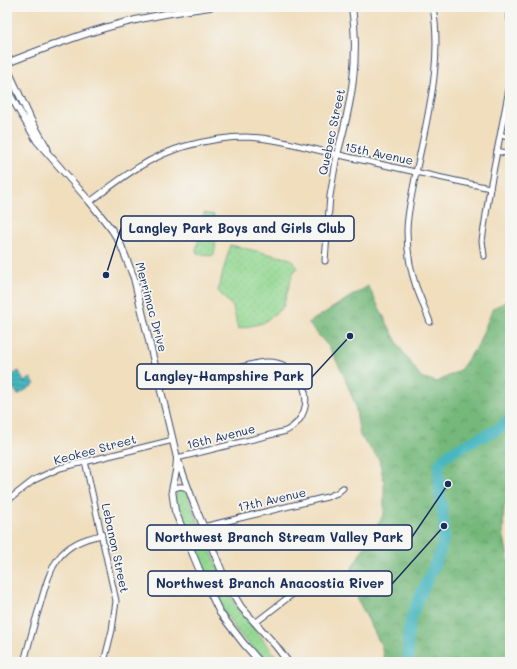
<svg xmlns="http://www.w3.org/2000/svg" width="517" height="669" viewBox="0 0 517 669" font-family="Mali,sans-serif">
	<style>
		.grass { fill: url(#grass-dots); stroke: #568377 }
		.forest { fill: url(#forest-crowns); stroke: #48746c }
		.water { fill: url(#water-rules); stroke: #32738f }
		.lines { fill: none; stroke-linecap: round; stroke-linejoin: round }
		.river { stroke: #48b7c0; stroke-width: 11 }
		.minor-casing { stroke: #3b496c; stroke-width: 7 }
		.tertiary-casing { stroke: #3b496c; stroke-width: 8 }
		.minor { stroke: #fff; stroke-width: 5 }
		.tertiary { stroke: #fff; stroke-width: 6 }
		.labels { text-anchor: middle; stroke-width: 3.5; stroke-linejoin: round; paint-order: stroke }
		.street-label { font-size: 12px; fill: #1b2f5e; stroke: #f6f6f2 }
		.leader { fill: none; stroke: #1b2f5e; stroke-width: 1.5 }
		.callout-dot { fill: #1b2f5e; stroke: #f6f6f2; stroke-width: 1.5 }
		.callout { fill: #f6f6f2; stroke: #1b2f5e; stroke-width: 1.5 }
		.callout-label { font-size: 13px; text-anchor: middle; font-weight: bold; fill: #1b2f5e }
	</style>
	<defs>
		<pattern id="grass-dots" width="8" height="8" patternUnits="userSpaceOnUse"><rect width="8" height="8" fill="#92d790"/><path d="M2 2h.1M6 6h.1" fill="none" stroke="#7db97f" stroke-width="1.8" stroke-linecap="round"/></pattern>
		<pattern id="forest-crowns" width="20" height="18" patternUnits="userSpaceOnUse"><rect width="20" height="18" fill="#75b87a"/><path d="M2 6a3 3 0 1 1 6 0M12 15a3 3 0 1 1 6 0" fill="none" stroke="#5f9667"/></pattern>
		<pattern id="water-rules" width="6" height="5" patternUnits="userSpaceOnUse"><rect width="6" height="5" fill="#48b7c0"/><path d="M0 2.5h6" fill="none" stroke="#3b959f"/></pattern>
	</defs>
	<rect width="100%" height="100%" fill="#f6f6f2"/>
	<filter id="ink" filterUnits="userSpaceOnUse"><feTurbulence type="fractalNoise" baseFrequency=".025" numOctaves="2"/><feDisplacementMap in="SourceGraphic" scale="8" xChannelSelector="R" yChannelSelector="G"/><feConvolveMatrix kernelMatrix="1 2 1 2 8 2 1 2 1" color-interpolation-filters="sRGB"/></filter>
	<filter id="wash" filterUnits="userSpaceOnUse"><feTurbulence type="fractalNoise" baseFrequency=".012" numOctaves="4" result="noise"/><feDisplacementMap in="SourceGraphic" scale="16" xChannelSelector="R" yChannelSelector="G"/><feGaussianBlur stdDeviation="0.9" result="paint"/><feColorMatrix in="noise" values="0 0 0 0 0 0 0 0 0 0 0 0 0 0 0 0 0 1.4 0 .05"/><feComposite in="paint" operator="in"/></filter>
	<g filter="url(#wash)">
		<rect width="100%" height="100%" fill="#f0debd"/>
		<g class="grass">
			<path d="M204,213L214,215L213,219L217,225L214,242L216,244L214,254L211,256L197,253L196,251Z"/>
			<path d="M230,245L291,259L298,268L293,273L283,307L263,323L238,329L233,307L218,291Z"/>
			<path d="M180,490H183L186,492L205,538L235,605L281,662H265L239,634L217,602L178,511L175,500L176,493Z"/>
		</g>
		<path class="forest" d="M368,286L400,348L421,377L437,382L460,370L478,345L493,308L510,300V494L504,508L503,532L510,567V662H385L381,645L359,602L350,571L384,514V482L379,459L360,436L355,404L342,371L329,347L308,323Z"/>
		<path class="water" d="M19,371L24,382L31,378L35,384L18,395L7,378Z"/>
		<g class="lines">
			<path class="river" d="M409,662C404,624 414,608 430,575C435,564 441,553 443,541C446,520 439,499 439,477C438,473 439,467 440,462L451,452L500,428L510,418"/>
		</g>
	</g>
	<g filter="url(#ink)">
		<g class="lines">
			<g class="minor-casing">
				<g id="minor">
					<path d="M508,7L510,20"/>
					<path d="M501,135L510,138"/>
					<path d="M497,151L510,154"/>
					<path d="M90,202C120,179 149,156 186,146C205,141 227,137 246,137C278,138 313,150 344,156C393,167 441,178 490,188"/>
					<path d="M484,256L482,241L490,188L510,84"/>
					<path d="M325,261L330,196L337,155"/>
					<path d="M430,322C427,314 424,307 421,299C412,279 407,254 407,231C407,213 412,195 415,178C426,121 443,65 433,7"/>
					<path d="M160,387L258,363C303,354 324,411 286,431L177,458"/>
					<path d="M85,461L116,601L112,630L104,662"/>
					<path d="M172,490C178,486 183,485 189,490"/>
					<path d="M7,501L34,480L60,468L173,440"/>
					<path d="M203,527L327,497L337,493L343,488"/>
					<path d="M255,623L307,583"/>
					<path d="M24,662C29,643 34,624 40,605C51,565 58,543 102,535"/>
				</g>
			</g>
			<g class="tertiary-casing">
				<g id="tertiary">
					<path d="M7,63C45,48 83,33 123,23C151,16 180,11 210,7"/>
					<path d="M7,68L31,120L47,148"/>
					<path d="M7,90L37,141L90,202L112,230L120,243L134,278L177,458L194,504L225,579L235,597L241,607L276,646L288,662"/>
					<path d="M337,155C351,104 360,60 352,7"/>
					<path d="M177,459L176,471L172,490L175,511L199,569L220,613L244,644L260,662"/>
				</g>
			</g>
			<use href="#minor" class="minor"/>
			<use href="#tertiary" class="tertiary"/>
		</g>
	</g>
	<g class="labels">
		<g class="street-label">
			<text transform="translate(332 132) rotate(-78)" y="4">Quebec Street</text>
			<text transform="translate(379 154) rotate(12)" y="4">15th Avenue</text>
			<text transform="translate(151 307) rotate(75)" y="4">Merrimac Drive</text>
			<text transform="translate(221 437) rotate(-14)" y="4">16th Avenue</text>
			<text transform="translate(95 450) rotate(-15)" y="4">Keokee Street</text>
			<text transform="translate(272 500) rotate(-13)" y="4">17th Avenue</text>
			<text transform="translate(115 548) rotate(78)" y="4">Lebanon Street</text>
		</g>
	</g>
	<path class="leader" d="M106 275L121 228M350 336L312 377M448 484L412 537M444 526L392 584"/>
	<g class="callout-dot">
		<circle cx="106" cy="275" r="4"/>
		<circle cx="350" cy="336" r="4"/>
		<circle cx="448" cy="484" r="4"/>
		<circle cx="444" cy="526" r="4"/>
	</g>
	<g class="callout">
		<rect x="121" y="216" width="233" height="25" rx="4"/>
		<rect x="137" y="364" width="175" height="25" rx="4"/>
		<rect x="147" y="525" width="265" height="25" rx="4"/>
		<rect x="148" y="571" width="244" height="25" rx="4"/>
	</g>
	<g class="callout-label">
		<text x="237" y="233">Langley Park Boys and Girls Club</text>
		<text x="224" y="381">Langley-Hampshire Park</text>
		<text x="279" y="542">Northwest Branch Stream Valley Park</text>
		<text x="270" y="588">Northwest Branch Anacostia River</text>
	</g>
	<rect width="517" height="669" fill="none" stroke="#f6f6f2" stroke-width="24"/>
</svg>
